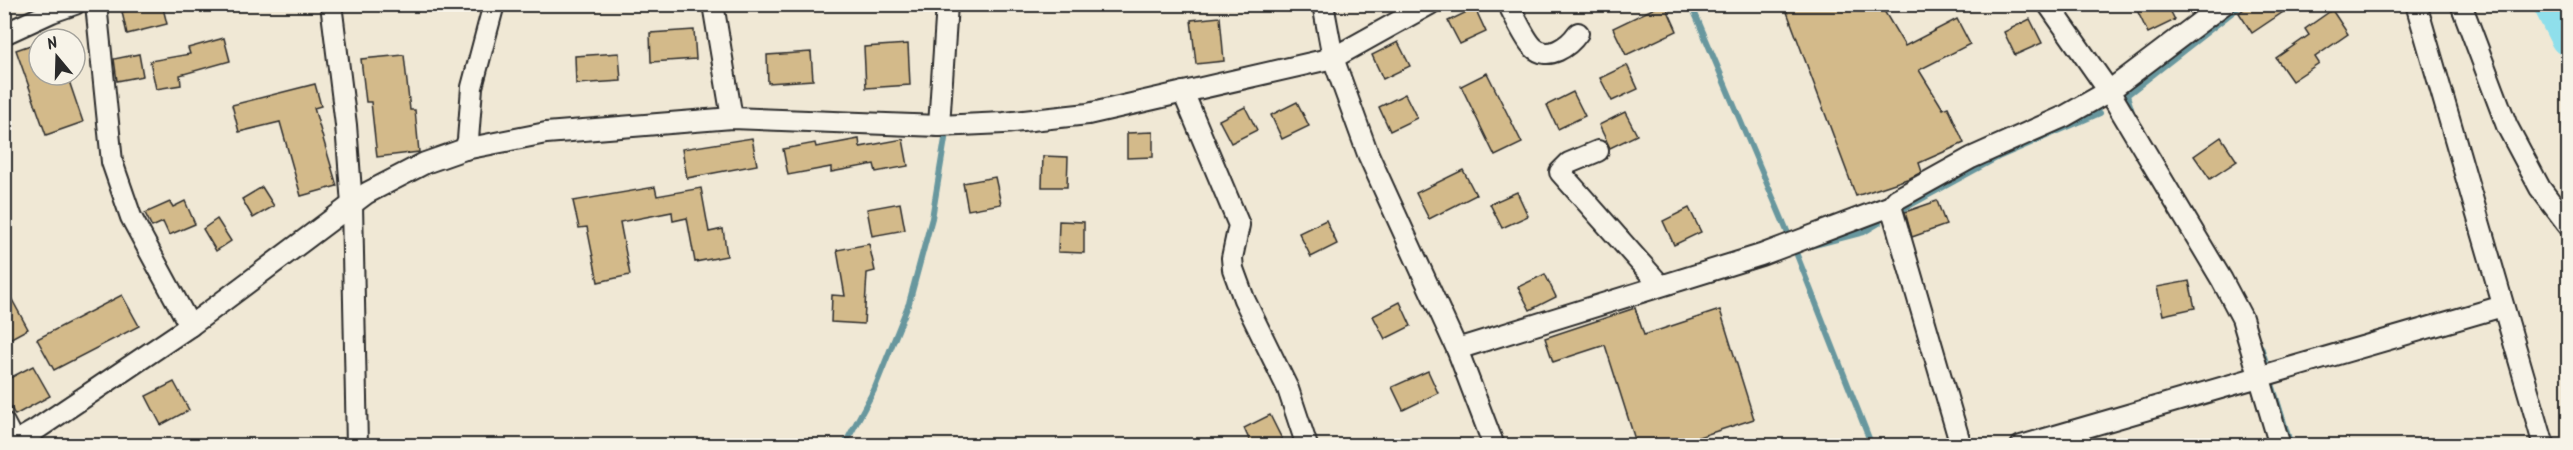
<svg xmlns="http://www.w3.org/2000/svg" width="2573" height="450" viewBox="0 0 2573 450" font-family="Kalam,sans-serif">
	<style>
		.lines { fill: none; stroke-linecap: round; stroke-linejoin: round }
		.stream { stroke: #67979e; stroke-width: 6 }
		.river { stroke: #8fdfeb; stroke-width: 36 }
		.building { fill: #d3ba8a; stroke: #2b2b2b; stroke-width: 1.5 }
		.minor-casing { stroke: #2b2b2b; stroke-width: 24 }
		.minor { stroke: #f7f3e8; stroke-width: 20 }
	</style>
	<rect width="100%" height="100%" fill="#f0e8d5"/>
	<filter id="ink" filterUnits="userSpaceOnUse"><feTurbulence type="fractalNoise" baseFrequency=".0167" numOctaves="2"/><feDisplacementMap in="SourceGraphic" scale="12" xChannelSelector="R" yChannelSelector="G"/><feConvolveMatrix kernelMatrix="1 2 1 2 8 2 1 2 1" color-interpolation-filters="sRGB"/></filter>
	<g filter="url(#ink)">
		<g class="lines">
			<g class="stream">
				<path d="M1691,4L1795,250L1872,446"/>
				<path d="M2132,112L2127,95L2243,4"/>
				<path d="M1901,210L1998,157L2100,113"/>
				<path d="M1810,246L1864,232L1879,223"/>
				<path d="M2261,347L2267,366"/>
				<path d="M2272,384L2291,446"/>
				<path d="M844,446L874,390L909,303L932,218L946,133"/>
			</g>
			<path class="river" d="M2551,4L2568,38"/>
		</g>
		<g class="building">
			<path d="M156,4H162L167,24L127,34L122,12Z"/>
			<path d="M1663,4H1665L1677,31L1626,55L1613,28Z"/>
			<path d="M1784,4H1880L1905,46L1957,19L1970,44L1919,70L1943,109L1948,107L1964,143L1919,163L1922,172L1910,178L1856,196Z"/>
			<path d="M2134,4H2167L2175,20L2148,33Z"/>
			<path d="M2250,4H2295L2252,33L2239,13Z"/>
			<path d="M1475,8L1486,32L1460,44L1448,21Z"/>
			<path d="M2332,10L2348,34L2315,57L2319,63L2292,81L2276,58L2309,35L2305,29Z"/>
			<path d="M1220,17L1224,61L1196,64L1191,20Z"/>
			<path d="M2030,19L2042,43L2015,55L2004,32Z"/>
			<path d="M694,30L696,59L651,62L650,33Z"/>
			<path d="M224,38L230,61L180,75L181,85L156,89L150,61L190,54L188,48Z"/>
			<path d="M39,42V75H67L83,122L46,135L16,50Z"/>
			<path d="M1398,42L1410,66L1383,79L1372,55Z"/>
			<path d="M908,44L910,85L866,88L864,47Z"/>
			<path d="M811,52L813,80L768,83L767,55Z"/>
			<path d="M619,53L621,81L576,84L575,56Z"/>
			<path d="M139,54L143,76L117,81L114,59Z"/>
			<path d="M404,55L410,110H415L419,152L377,157L371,102H366L361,59Z"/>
			<path d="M1627,65L1638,89L1612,101L1600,78Z"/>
			<path d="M1487,73L1522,143L1495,156L1461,86Z"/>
			<path d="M315,84L321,106L314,108L337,186L301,196L280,122L239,132L232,105Z"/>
			<path d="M1573,92L1585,116L1558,129L1547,105Z"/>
			<path d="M1405,94L1417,118L1390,131L1379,107Z"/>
			<path d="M1297,102L1309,126L1282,139L1271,115Z"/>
			<path d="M1245,107L1257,130L1231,143L1219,120Z"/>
			<path d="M1625,112L1637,135L1610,148L1599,125Z"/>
			<path d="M1153,132V157L1127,158V133Z"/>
			<path d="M2221,137L2237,161L2210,179L2194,156Z"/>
			<path d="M752,138L757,165L687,178L682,149Z"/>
			<path d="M859,139L860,147L903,139L908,166L876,172L874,164L831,172V167L788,175L783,149L815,143L816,147Z"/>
			<path d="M1043,156L1068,157L1067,187H1042Z"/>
			<path d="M1463,170L1476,195L1429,219L1416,193Z"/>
			<path d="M995,177L1001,204L968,210L963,183Z"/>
			<path d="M262,187L274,206L253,218L242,199Z"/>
			<path d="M655,187L657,196L701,188L709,232L723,229L727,256L695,262L687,218L673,221L672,212L620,222L630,275L598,282L587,227L579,228L573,201Z"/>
			<path d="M1517,192L1528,216L1502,228L1490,204Z"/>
			<path d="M185,201L195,224L169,235L163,222L152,227L145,213L170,202L173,207Z"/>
			<path d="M1937,201L1946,225L1912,237L1905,212Z"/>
			<path d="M900,203L905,230L872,236L867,209Z"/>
			<path d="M1689,208L1701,232L1674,245L1663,221Z"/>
			<path d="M217,219L231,241L216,251L203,229Z"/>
			<path d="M1326,220L1337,244L1311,257L1299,233Z"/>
			<path d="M1059,221L1084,222V253L1058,252Z"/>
			<path d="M869,244L875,271L867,273L864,324L831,322L832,295L845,296L837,250Z"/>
			<path d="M1545,274L1556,297L1530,310L1518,287Z"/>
			<path d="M2189,281L2195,308L2163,315L2157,287Z"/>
			<path d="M4,285L28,329L4,342Z"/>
			<path d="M122,295L139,326L54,370L37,339Z"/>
			<path d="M1400,302L1411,326L1385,339L1373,316Z"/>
			<path d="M1635,308L1644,335L1720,310L1754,419L1671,446H1637L1605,345L1553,362L1545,338Z"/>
			<path d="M33,366L50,396L15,415L4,395V381Z"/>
			<path d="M1428,371L1438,393L1403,410L1392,387Z"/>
			<path d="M174,382L189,410L161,425L146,396Z"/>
			<path d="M1270,415L1282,439L1268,446H1252L1244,428Z"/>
		</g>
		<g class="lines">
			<g class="minor-casing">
				<g id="minor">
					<path d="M96,4L112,162L131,217L190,326"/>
					<path d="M331,4L346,125L352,205L357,446"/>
					<path d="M713,4L732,118"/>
					<path d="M1323,4L1333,58L1368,154L1457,349L1494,446"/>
					<path d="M1508,4C1515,16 1524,38 1533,47C1548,62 1569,46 1578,33"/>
					<path d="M2048,4L2109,91L2222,280L2242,318L2280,446"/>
					<path d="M2416,4L2544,446"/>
					<path d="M2461,4L2507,126L2540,188L2568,225"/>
					<path d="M4,34L52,12L75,4"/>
					<path d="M1183,92L1239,225L1232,258L1233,269L1244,299L1288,389L1307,446"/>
					<path d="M939,126L947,4"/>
					<path d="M465,149L468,140L472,87L494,4"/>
					<path d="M1598,151L1569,163L1560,172L1660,285"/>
					<path d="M1891,206L1961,446"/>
					<path d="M1457,349L1761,255L1891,206L1897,199L1971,158L2065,116L2109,91L2224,4"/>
					<path d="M4,423L16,446"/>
					<path d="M8,446L34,431L190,326L367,193L425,163L465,149L546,133L732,118L939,126L1004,123L1088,114L1333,58L1430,4"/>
					<path d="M2021,446L2503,306"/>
				</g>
			</g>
			<use href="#minor" class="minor"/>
		</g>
	</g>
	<rect width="2573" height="450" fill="none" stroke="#f7f3e8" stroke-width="24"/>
	<rect x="12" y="12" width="2549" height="426" fill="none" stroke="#2b2b2b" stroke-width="2" filter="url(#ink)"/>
	<g transform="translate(57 57) rotate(341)"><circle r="28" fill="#f7f3e8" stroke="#a5a39c" stroke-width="1.5"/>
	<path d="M0-4.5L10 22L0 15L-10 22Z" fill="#2b2b2b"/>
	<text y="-9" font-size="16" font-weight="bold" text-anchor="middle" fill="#2b2b2b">N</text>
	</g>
</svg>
